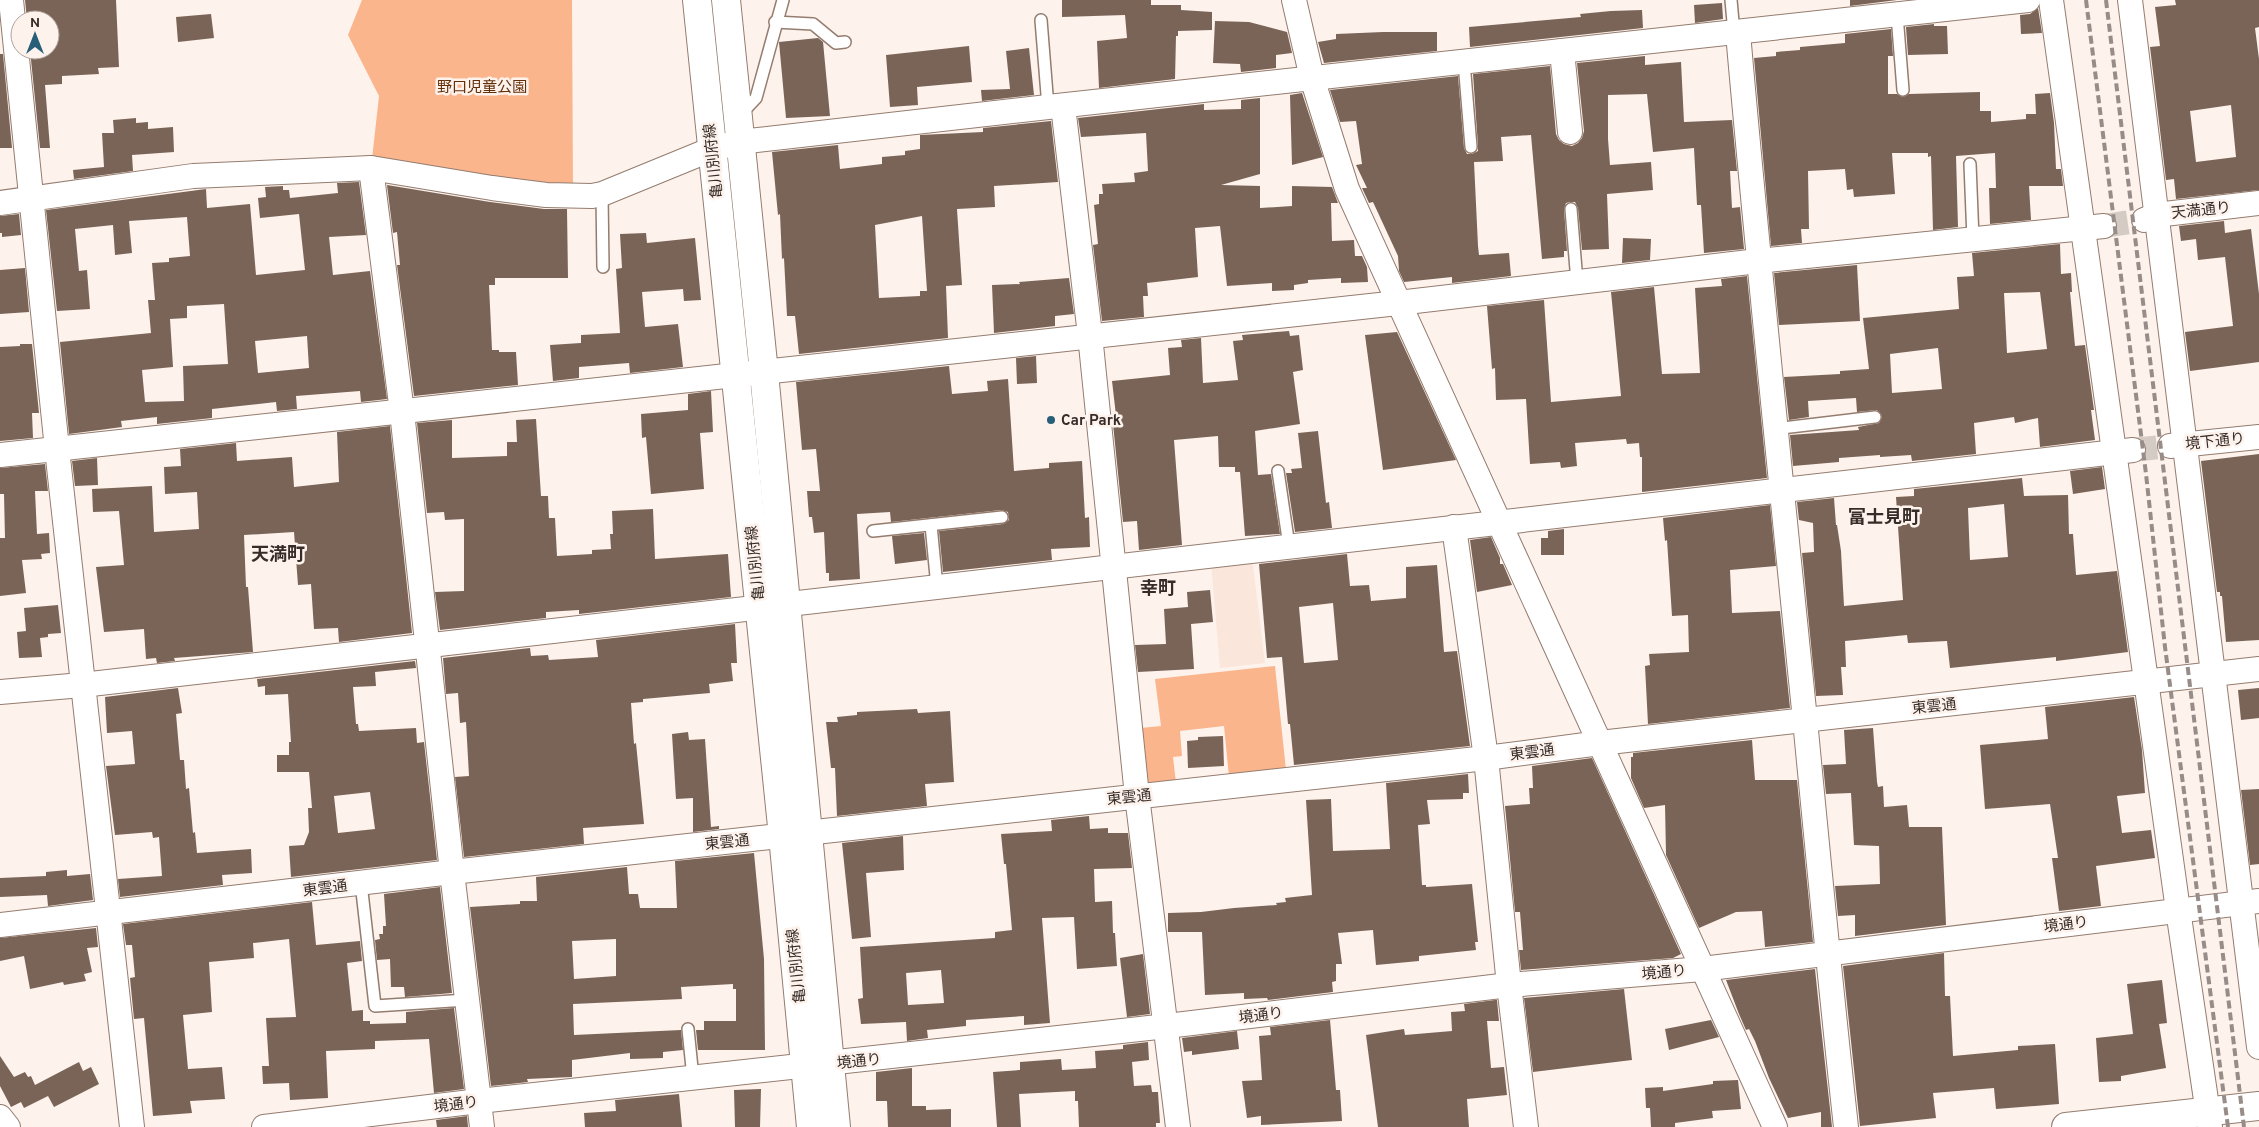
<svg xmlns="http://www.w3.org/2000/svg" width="2259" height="1127" viewBox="0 0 2259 1127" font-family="Overpass,'Noto Sans JP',sans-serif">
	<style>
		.built { fill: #fae6db }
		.green { fill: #fbb58c }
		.building { fill: #7a6457; fill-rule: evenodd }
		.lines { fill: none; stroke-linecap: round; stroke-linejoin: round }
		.street-tunnel { stroke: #d5cbc5; stroke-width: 24; stroke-dasharray: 24 12; stroke-linecap: butt }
		.lane-casing { stroke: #947c6f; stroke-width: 14 }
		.street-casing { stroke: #947c6f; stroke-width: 26 }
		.secondary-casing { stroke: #947c6f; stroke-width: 30 }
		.lane { stroke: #fff; stroke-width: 11 }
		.street { stroke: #fff; stroke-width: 24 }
		.secondary { stroke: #fff; stroke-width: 28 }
		.rail { stroke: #978c87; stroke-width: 4; stroke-dasharray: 8 4; stroke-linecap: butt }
		.poi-dot { fill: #275f79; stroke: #fdf2ec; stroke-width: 2 }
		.labels { text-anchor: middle; stroke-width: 5; stroke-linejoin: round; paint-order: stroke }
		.park-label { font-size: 15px; fill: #632f08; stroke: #fdf2ec }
		.street-label { font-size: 15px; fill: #372d28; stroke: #fdf2ec }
		.poi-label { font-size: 15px; font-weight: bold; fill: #372d28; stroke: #fdf2ec; text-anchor: start }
		.quarter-label { font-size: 18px; font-weight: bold; fill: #372d28; stroke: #fdf2ec }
	</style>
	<rect width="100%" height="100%" fill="#fdf2ec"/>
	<path class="built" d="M1252,558L1265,663L1220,668L1211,562Z"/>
	<g class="green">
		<path d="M362,0H572L573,188L372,159L379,96L348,35Z"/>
		<path d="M1275,666L1286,770L1229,777L1224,726L1180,731L1182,756L1173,757L1176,783L1148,786L1141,728L1161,726L1155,679Z"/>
	</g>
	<g class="building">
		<path d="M25,0H116L119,67L98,68L99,74L62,76V84L45,85L50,148H40L30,50H50V20H27Z"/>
		<path d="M1062,0H1151V5H1181V10L1212,12V30L1178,31V36H1176L1175,79L1099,88L1097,41L1127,38L1125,15L1062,17Z"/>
		<path d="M1850,0H1897L1850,6Z"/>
		<path d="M2175,0H2259V27L2255,28L2259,59V190L2176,199L2174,179L2166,180L2150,47L2160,46L2155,7L2176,5ZM2231,105L2236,157L2196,162L2190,111Z"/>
		<path d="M1722,3L1723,19L1695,23L1694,5Z"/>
		<path d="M2038,8L2042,33L2021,34L2020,15L2030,14Z"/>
		<path d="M1642,10L1643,28L1470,47L1469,27L1581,17L1580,14L1611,11Z"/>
		<path d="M211,14L214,38L178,42L176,17Z"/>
		<path d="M1215,21L1249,22L1287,32L1292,53L1276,55V68L1241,72L1240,64L1213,63Z"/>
		<path d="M1934,24V26H1947L1948,54L1908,55L1906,27Z"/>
		<path d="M1891,29L1893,56H1888V94H1897L1903,97L1909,94L1980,92V111H1991V122L2026,119V114H2036L2035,94L2050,93L2054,123L2056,169H2061L2063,186H2029L2031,220L1990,224L1989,188H1996L1995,153L1956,156L1958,227L1933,230L1931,156L1928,157V153H1892L1895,194L1854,197L1853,189L1847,190L1845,169L1808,171L1809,229H1801L1802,243L1771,246L1754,58L1776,56V52L1800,50V47L1845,43V34Z"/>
		<path d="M1383,32H1437V51L1324,63L1318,42L1336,39V34Z"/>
		<path d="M818,38L823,42L830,116L786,118L779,42Z"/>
		<path d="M969,46L972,82L917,87L918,105L890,107L886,55Z"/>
		<path d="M1029,48L1034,95L982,101L981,90L1010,89L1006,51Z"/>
		<path d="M0,54H3L12,148H0Z"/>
		<path d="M1645,56V65L1681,62L1684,122L1732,120L1737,171H1730L1732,208L1740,207L1744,249L1704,253L1701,205H1697L1694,148L1653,152L1647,94L1608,95V139L1610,165L1651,162L1653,190L1607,194L1609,249L1582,250L1578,208L1575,202H1570L1566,203L1564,209L1567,251H1564V257L1542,259L1531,135L1501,137L1503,161L1474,162L1478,246L1479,255L1509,253L1511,276L1452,283V277L1404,282L1399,271L1398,256L1373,202L1369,203L1362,188H1367L1356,165L1362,164L1356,121L1340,122L1330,90L1458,76L1464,148L1467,154H1472L1478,151V146L1473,74L1550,66L1556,134L1559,140L1564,144L1572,146L1578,143L1582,138L1584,131L1577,63Z"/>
		<path d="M1302,93L1323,157L1292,165L1290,95Z"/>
		<path d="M1260,98V174L1221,185L1260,186V208L1292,206V186L1332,187L1338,203H1331L1332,241L1354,240L1355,256H1362L1367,267L1368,282L1341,283V278L1308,280V283L1294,285V290L1272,291V283L1227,286L1220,226L1195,228L1198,277L1147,283L1148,296H1143L1144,317L1102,321L1093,245L1098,244L1094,205L1099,204V194H1103L1102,184L1135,182L1134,173L1148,171L1146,133L1081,137L1078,118L1204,104V110L1241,109V100Z"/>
		<path d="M136,118V123L148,122V129L173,127L174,152L132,155L133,171L74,179L73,170L104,167L102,133H114L113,120Z"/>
		<path d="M1051,121L1058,182L994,186L995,207L957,209L962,285L946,286L948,338L799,354L795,316H787L784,258L782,259L780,214L778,215L772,152L838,145L840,169L882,164V157L905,155V151L920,149V135L983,132V128ZM922,216L927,291H920V296L879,298L875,225Z"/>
		<path d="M359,182L366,235L329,237L333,275L370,271L387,399L361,402L360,391L296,396L297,409L277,411L276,402L212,409V418L157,424V417L121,421L122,427L69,434L60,342L151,333L148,300H155L152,263L169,262V258L190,256L187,217L129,221L132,253L115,255L113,225L75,229L79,271L87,270L90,309L57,311L46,210L206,189L207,208L250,204L256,275L305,270L299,214L260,218L258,198L266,197L265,187L283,186V190H289L290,198L338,193L337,183ZM224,304L228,364L183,366L184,401L145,402L142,370L173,367L170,319L187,318V306ZM307,336L309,368L258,373L255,341Z"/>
		<path d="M387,185L490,202L544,209H567L568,278H495V285H489L492,350H499V352H516L518,385L414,396L397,265H400L397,232L393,233Z"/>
		<path d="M19,214L21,235L2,237V233H0V216Z"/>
		<path d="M2224,221L2225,233L2251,229L2259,294V362L2190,371L2185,332L2233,326L2225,257L2198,260L2196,239L2181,241L2179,226Z"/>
		<path d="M646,233L647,243L695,238L701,300L684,301L683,289L642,292L645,327L678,324L683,367L630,373L629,363L579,367V378L553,381L550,345L581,343V335L620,333L616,269L622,268L620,234Z"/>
		<path d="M1623,238L1651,239L1650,260L1622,263Z"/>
		<path d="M2060,244L2061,274L2071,273L2072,292H2070L2075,346L2085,345L2094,410H2091L2095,440L2040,447L2038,418L2015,423L2014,417L1974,423L1976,454L1912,461L1911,455L1880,457V455L1839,458V462L1793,466L1790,435L1859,430L1858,427L1879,423L1882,417L1877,410L1857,412L1856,398L1808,401L1809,417L1789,420L1784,377L1840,374V371L1869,369L1863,318L1959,309L1957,277L1974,276L1972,253ZM2040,292L2047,349L2007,353L2004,293ZM1938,348L1942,389L1892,393L1890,354Z"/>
		<path d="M1857,265L1860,321L1779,325L1774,273Z"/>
		<path d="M25,268L29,312L0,314V270Z"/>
		<path d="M1747,276L1767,478L1642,492V457H1640L1639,443L1627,444L1626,439L1575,443L1577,466L1561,468L1560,462L1530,464L1526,399L1496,400L1495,368L1492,369L1487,306L1544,300L1551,402L1621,396L1611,292L1654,287L1662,374L1700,373L1695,288L1722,286L1721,279Z"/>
		<path d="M1069,278L1074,314L1055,316V326L994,333L992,285L1020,284L1019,282Z"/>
		<path d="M1289,331L1290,336L1299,335L1303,370L1293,372L1300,424L1255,431L1258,475L1271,474L1280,534L1245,536L1240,472H1235V467H1219L1218,436L1174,440L1182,545L1139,550L1137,521L1123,522L1113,424H1117L1112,381L1170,375L1168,348L1182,347L1181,340L1201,338L1203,383L1238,380L1233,341L1243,340L1242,335Z"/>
		<path d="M1397,332L1456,460L1383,470L1365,335Z"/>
		<path d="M20,344H32L39,413H32L33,438L0,441V347L20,346Z"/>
		<path d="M1036,356L1037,383L1017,384L1016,358Z"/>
		<path d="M949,366L952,394L988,391L987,381L1008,379L1014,471L1049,468V463L1082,461L1085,518L1089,517L1090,547L1051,549L1052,560L943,572L939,531L1003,524L1009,520L1008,512L1001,510L891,522L890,512L857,514L860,579L829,581V573H826L824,532L814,533L812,517H809L807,491H820L816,449L802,450L796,382Z"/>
		<path d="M711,391L713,432L700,433L704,489L651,494L646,437L642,438L641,414L688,410V394Z"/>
		<path d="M536,419L541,496H548L549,518H555L557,556L592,554V550L611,549L610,534H613L612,511L653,509L655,559L728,554L731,597L579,614V610L546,612V618L440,630L435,592L464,591V519L445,520L444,512L427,513L417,423L452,420V458L507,456V442H517L516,420Z"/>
		<path d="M390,426L412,633L339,642L338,628L314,629L311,584L298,585L294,532L244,535L246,587H248L253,652L174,658L175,661L157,663L156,658L146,659L144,629L104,632L96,567L124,565L119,511L93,512L92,489L152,486L154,532L199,529L197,492L165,494L164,467L181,466L180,449L236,443L237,461L292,457L294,487L339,482L337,432Z"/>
		<path d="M1318,431L1326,503L1329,502L1332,528L1295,532L1286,473H1292L1291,469L1302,468L1298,433Z"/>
		<path d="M2259,454V640L2226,642L2222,596H2220V592H2217L2201,461Z"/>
		<path d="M97,458L98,485L75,486L72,461Z"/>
		<path d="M45,464L48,491H35L37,534L49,533L50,553L41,554L42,559L22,560L26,593L0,596V538H5L4,494H0V468Z"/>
		<path d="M2102,467L2105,489L2073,494L2070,471Z"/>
		<path d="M2022,478L2024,496L2068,495L2069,534H2073L2076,575L2117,571L2128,652L2056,661V657L1950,668L1947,641L1908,643L1907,635L1845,641L1846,667H1841L1843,695L1816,696L1802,553L1814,552L1813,523L1799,520L1797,502L1834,498L1836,525H1837L1841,551L1844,606L1903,600L1896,497L1914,496V489ZM2004,504L2008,557L1970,560L1968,508Z"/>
		<path d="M1770,505L1776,566L1730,570L1732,613L1780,611L1790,708L1648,724L1645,666L1650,665L1649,654L1689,652L1688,615L1672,616L1667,540L1665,541L1663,518Z"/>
		<path d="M1564,529V555H1541V538H1548V531Z"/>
		<path d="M924,533L927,560L895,564L892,536Z"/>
		<path d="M1491,537L1500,558V564H1503L1512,585L1477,592L1470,540Z"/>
		<path d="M1347,554L1350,586L1369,585L1371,601L1406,598V567L1437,565L1444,652L1457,651L1470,746L1294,765L1290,724H1288L1282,657L1267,658L1259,564ZM1333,603L1338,660L1304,663L1299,607Z"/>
		<path d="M1210,590L1213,622L1191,624L1194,669L1138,672L1135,645L1166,644L1164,609L1188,607L1187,592Z"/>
		<path d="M58,605L61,633L48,634V637L40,638L42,657L19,658L17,632L26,631L24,608Z"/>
		<path d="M735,624L737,663H731L733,681L709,684L710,693L643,699V702L631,703L634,744L636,743L644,824L583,828L584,844L464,857L455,777L469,776L466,722L460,723L458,693L446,694L443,658L530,648L531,656L548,655L549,660L598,657L596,640Z"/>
		<path d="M415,661L416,668L375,672L376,686L353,687L356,724H358L359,731L416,728L417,743L424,742L437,860L291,877L289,846L304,845L309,832L308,808H312L309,772H277V755H289V742H291L288,694L265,695V686L258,687L257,679ZM370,792L375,829L338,833L334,796Z"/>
		<path d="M178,688L182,713L176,714L180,760H184L186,789L189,788L193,833L195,832L197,853L251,849L252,873L222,875L223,885L120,897L118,879L162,876L159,837L153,838L152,832L115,835L106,766L135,764L132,731L107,733L105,697Z"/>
		<path d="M2259,688V718L2241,720L2238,690Z"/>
		<path d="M2134,697L2142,750L2145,793L2117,796L2122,833L2151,830L2155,858L2096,866L2101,906L2059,911L2052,858H2058L2050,804L1985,809L1980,745L2048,739L2045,707Z"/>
		<path d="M917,709L918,713L950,711L954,782L925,784L927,806L837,816L835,768H831L826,722H838L837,717L857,715V712Z"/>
		<path d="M1873,728L1877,782L1878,787L1883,786L1884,807L1907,805L1909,827H1942L1946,925L1855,936V915L1838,916L1835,886L1880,884L1879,846L1854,845L1851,793L1826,794L1823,765L1846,764L1844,730Z"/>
		<path d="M688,732L689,740L705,739L711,827L719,826V829L693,832V798L676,799L672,734Z"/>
		<path d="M1223,736L1224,766L1188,768L1187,741L1198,740V737Z"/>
		<path d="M1752,740L1755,780H1797L1813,942L1765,947L1762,911L1736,912L1699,928L1666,855L1665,805L1644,808L1631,778V757H1633V753Z"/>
		<path d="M1592,758L1681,954L1673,958L1521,970L1519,950H1523L1520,912H1515L1505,806L1530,804L1529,788H1533L1532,766Z"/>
		<path d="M1468,774L1469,793H1463V799L1427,800L1430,824L1418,825L1422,885H1426V887L1472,884L1478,942H1475L1476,950L1419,956V961L1376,965L1373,930L1338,933L1342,964H1336V981L1332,982L1333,992L1268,1000L1267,998L1244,999V993L1205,995L1202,932H1168V913L1201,912L1234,908L1277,905L1276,903L1286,902L1285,898L1312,895L1306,800L1331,799L1333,851L1390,849L1386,783Z"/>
		<path d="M2259,789V864L2250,865L2241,790Z"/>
		<path d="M1089,816L1090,829L1108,828V833H1128L1132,868L1094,869L1095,902L1112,901L1113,933H1115L1117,966L1077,969L1074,917L1042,918L1050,1023L1024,1025V1016L966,1020V1026L927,1030L928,1038L907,1041L906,1022L861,1024L858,999L863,998L860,947L995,938V932L1012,930L1006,864H1004L1001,834L1052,831L1051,820ZM941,970L944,1003L908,1005L906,973Z"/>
		<path d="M903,836L904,870L866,873L871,937L852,939L842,843Z"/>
		<path d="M754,853L764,959L765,1050H698L696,1030H704V1021H736V989H733V984L681,987L682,999L573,1004L574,1035L681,1030L683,1050L663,1052V1058L630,1059V1053L572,1060V1077L527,1079L528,1082L491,1086L470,907L520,904V901H537L536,877L627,867L629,894H638L640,908H677L675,861ZM616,939V976L574,979L572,941Z"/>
		<path d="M67,870V876L90,874L93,900L48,906L47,895L0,897V878L46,876V872Z"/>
		<path d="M440,887L452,993L405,997L404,987H391L390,959L377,960L375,940L380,939L379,934H383V926H386L384,894Z"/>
		<path d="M312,902L316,945L360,941L362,961L347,963L352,1011L363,1010V1021H370V1024L406,1023V1012L454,1008L464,1089L434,1093L429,1039L375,1041V1049L326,1051L328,1098L290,1100L289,1083L263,1084L262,1066H269L266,1018L296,1017L289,939L253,943L254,958L209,962L212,1012L183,1015L188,1069L222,1067L225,1099L190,1101L192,1113L153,1116L144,1018L134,1019L130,978L135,977L132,945H126L123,924Z"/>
		<path d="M96,928L98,947L87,948L92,972L84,974L86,981L64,985L63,982L30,989L24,956L0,961V938Z"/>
		<path d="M1944,953L1945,996H1950L1953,1056L2018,1050V1046L2055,1044L2059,1104L1996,1109L1994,1088L1933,1093L1936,1118L1860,1126L1843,966Z"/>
		<path d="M1143,954L1150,1014L1127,1017L1120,958Z"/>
		<path d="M1815,969L1821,1027L1832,1127H1821V1112L1788,1118L1769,1078L1755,1041L1749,1029L1746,1030L1739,1014L1726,980Z"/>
		<path d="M2162,980L2167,1023L2159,1024L2166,1068L2121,1076V1081L2099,1082L2096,1038L2133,1034L2127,984Z"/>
		<path d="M1624,989L1632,1060L1533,1072L1524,998Z"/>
		<path d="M1495,1000H1497L1499,1021H1487L1491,1068L1504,1067L1507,1095L1467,1099L1469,1127H1378L1366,1035L1404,1029L1405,1035L1452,1031L1451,1012L1465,1011L1464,1004Z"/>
		<path d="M1330,1020L1336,1090H1340L1342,1121L1261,1125V1116L1247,1118L1242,1081L1262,1080L1259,1036L1271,1035L1270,1027Z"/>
		<path d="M1711,1020L1719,1037L1669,1050L1665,1029Z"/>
		<path d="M1237,1031L1239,1049L1192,1055V1051L1184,1052L1182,1038Z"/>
		<path d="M1148,1042L1149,1060L1132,1062L1134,1086L1151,1085L1152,1092H1158L1160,1123H1156V1127H1079L1078,1101H1075V1091L1019,1094L1021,1127H997L993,1072L1020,1070V1062L1061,1059L1062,1070L1096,1068L1095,1051L1123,1049V1045Z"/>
		<path d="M0,1056L14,1077L25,1072L28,1077L31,1076L35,1085L79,1062L83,1071L91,1067L99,1084L54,1107L48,1096L24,1108L21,1102L11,1107L0,1086Z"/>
		<path d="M912,1068V1106H926V1110L951,1109V1127H888L887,1101H876V1072Z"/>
		<path d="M1738,1080L1741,1109L1712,1111L1713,1118L1675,1123V1127H1651L1650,1108H1646L1645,1088L1663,1087V1091L1713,1084V1081Z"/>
		<path d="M761,1089L760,1127H735L734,1090Z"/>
		<path d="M679,1094L682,1127H585L584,1113L616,1111L615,1100Z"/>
		<path d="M467,1116L468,1127H437L436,1120Z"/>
	</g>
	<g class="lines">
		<g class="street-tunnel">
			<path d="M2104,226L2144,220"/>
			<path d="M2133,450L2170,446"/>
		</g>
		<g class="lane-casing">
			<g id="lane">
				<path d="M1731,0L1734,33"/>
				<path d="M1897,15L1903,90"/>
				<path d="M1041,20L1048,107"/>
				<path d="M775,22L813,24L836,43L845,42"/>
				<path d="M1464,62L1471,147"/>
				<path d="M740,115L756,98L783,0"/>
				<path d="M1970,164L1973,239"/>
				<path d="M602,194L603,267"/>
				<path d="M1571,209L1577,282"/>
				<path d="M1774,429L1875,417"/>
				<path d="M1278,471L1289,546"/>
				<path d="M931,525L937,587"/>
				<path d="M873,531L1002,517"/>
				<path d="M361,883L375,1006L467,1000"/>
				<path d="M688,1029L693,1078"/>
			</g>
		</g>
		<g class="street-casing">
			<g id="street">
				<path d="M11,0L57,449L132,1127"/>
				<path d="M1294,0L1312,78L1347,189L1775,1127"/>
				<path d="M2051,0L2178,910L2210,1127"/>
				<path d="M2130,0L2259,1047"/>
				<path d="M1738,33C1758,262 1782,491 1805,720C1818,856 1831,992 1846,1127"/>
				<path d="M1562,51L1570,132"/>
				<path d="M1063,106L1090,335L1137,796L1178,1127"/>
				<path d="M371,168L402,412L452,872L482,1127"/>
				<path d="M0,203L193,176L371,168L492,188L546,195L592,196L602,194L712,149L740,142L1048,107L2028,0"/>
				<path d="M2144,220L2156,215L2259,203"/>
				<path d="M2170,446L2259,437"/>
				<path d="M0,455L1398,303L1758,261L2104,226"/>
				<path d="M1454,527L1486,758L1509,985L1526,1127"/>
				<path d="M0,692L82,685L2133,450"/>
				<path d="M0,925L452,872L1486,758L1600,743L2259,669"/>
				<path d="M0,1117L8,1127"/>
				<path d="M264,1127L479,1101L1167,1026L1509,985L1702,969L2259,901"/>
			</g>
		</g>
		<g class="secondary-casing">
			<g id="secondary">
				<path d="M697,0L783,836L811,1127"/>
				<path d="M726,0L764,373L836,1127"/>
				<path d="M2066,1127L2259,1106"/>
			</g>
		</g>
		<use href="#lane" class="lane"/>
		<use href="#street" class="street"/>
		<use href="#secondary" class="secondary"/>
		<g class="rail">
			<path d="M2086,0L2146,474L2165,647L2228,1127"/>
			<path d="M2106,0L2244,1127"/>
		</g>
	</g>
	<circle class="poi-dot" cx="1051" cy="420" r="5"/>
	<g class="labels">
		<g class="park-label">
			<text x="482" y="92">野口児童公園</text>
		</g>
		<g class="street-label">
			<text transform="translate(713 161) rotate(-96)" y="5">亀川別府線</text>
			<text transform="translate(2201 210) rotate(-6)" y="5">天満通り</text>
			<text transform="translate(2215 441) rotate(-6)" y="5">境下通り</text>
			<text transform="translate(755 563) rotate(-96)" y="5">亀川別府線</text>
			<text transform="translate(1934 706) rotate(-6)" y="5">東雲通</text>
			<text transform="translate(1532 752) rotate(-7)" y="5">東雲通</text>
			<text transform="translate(1129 797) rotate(-6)" y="5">東雲通</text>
			<text transform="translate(727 842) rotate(-6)" y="5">東雲通</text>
			<text transform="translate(325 888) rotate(-7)" y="5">東雲通</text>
			<text transform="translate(2066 924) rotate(-7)" y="5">境通り</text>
			<text transform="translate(796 966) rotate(-96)" y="5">亀川別府線</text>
			<text transform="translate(1664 972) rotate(-5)" y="5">境通り</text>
			<text transform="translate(1261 1015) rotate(-7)" y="5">境通り</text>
			<text transform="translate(859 1061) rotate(-6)" y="5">境通り</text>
			<text transform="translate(456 1104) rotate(-7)" y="5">境通り</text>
		</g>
		<g class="poi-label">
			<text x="1061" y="425">Car Park</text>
		</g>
		<g class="quarter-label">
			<text x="1884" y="523">富士見町</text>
			<text x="278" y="560">天満町</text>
			<text x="1158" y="594">幸町</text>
		</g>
	</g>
	<g transform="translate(35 35)"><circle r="24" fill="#fdf2ec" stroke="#aea39e"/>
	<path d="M0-4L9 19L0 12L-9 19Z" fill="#275f79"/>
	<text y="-8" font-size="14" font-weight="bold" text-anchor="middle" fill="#372d28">N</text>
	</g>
</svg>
